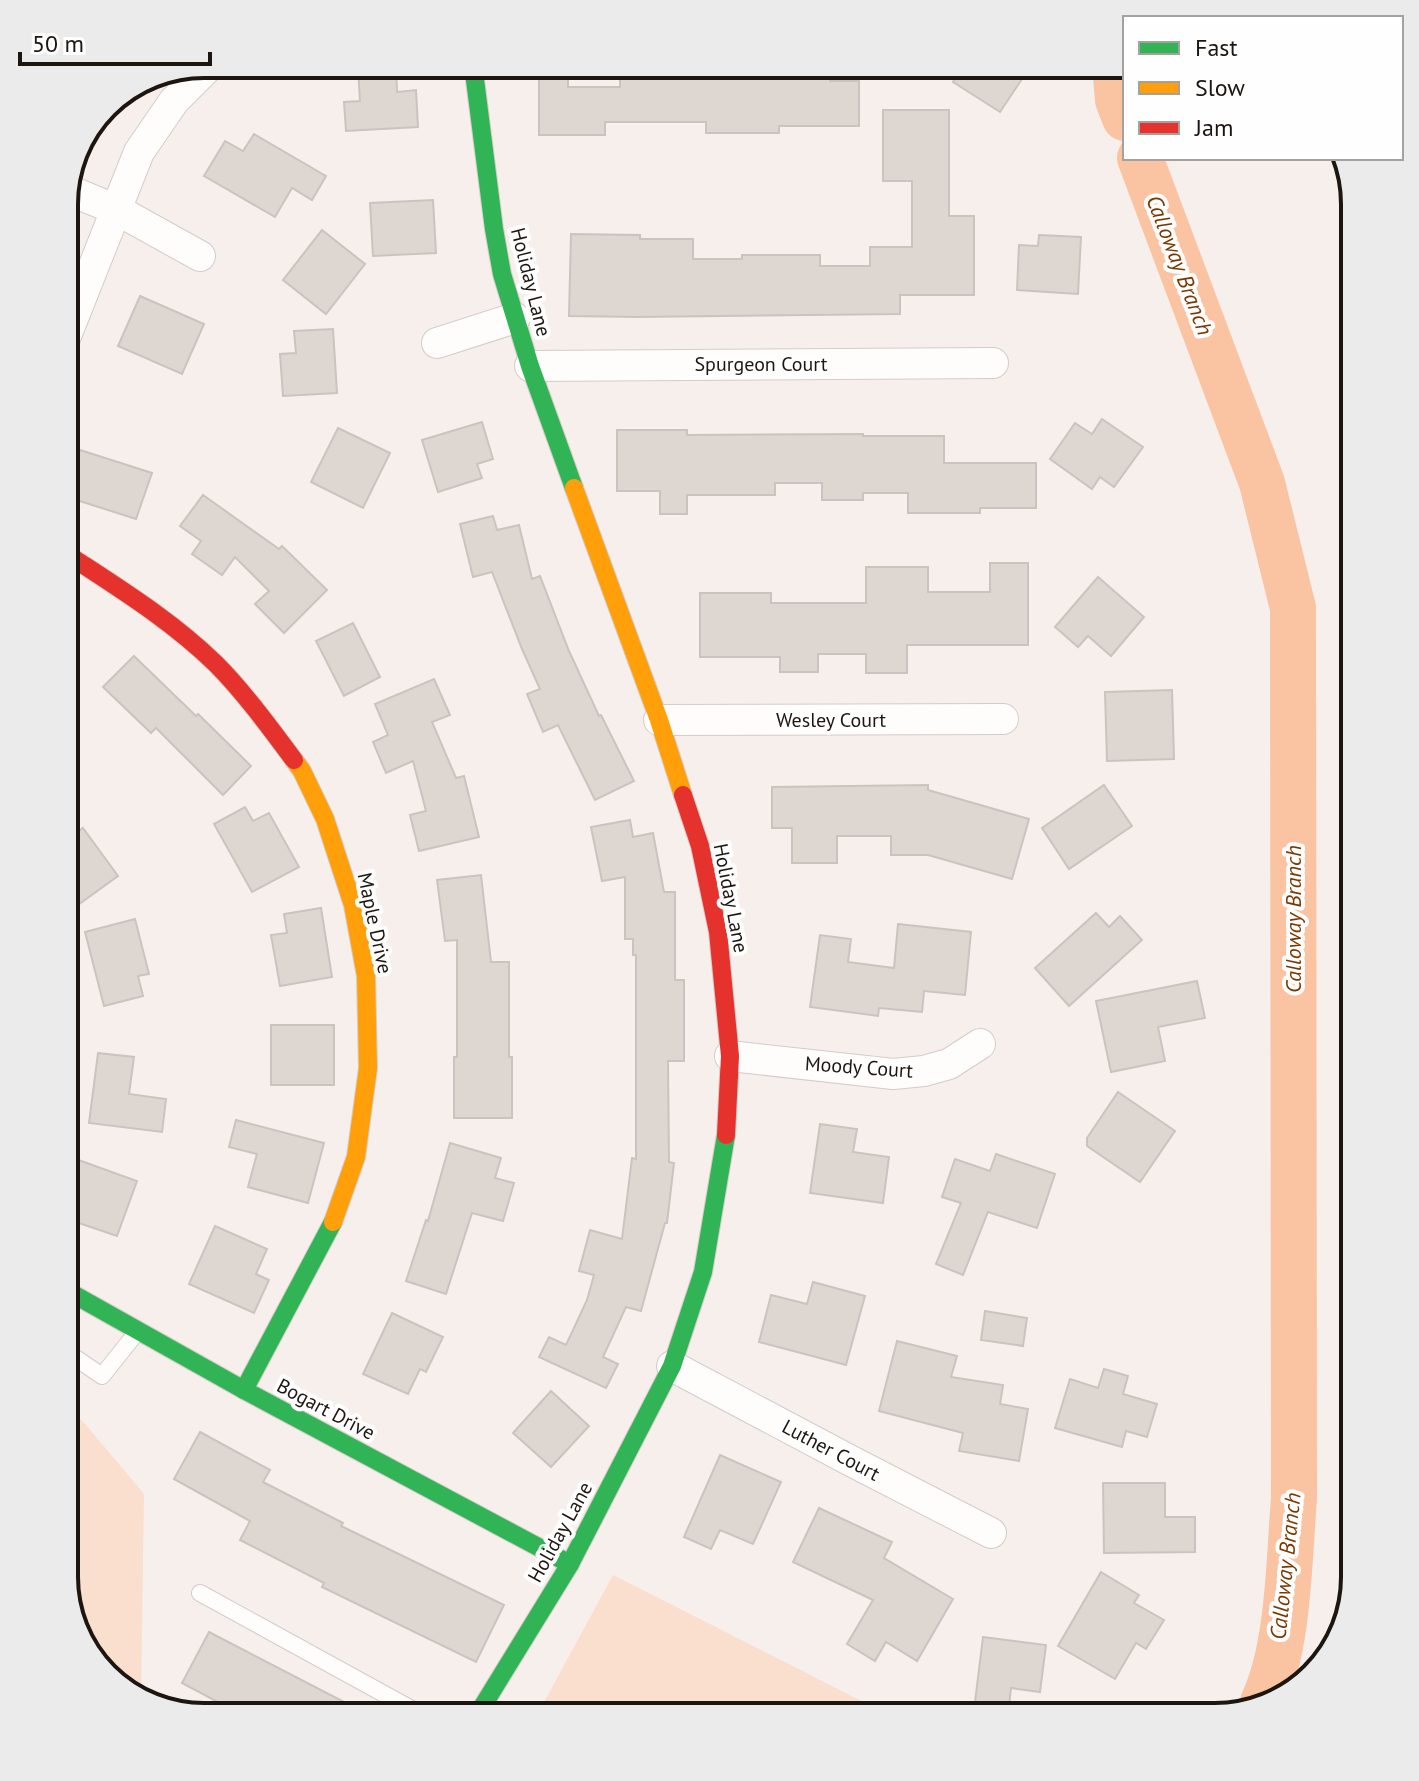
<svg xmlns="http://www.w3.org/2000/svg" width="1419" height="1781" viewBox="0 0 1419 1781" font-family="'PT Sans',sans-serif">
	<style>
		.green { fill: #fadece }
		.lines { fill: none; stroke-linecap: round; stroke-linejoin: round }
		.river { stroke: #fac3a2; stroke-width: 46 }
		.building { fill: #ddd6d1; stroke: #cbc3bf; stroke-width: 2 }
		.lane-casing { stroke: #d4ccc8; stroke-width: 18 }
		.street-casing { stroke: #d4ccc8; stroke-width: 32 }
		.fast-casing { stroke: #d4ccc8; stroke-width: 20 }
		.slow-casing { stroke: #d4ccc8; stroke-width: 20 }
		.jam-casing { stroke: #d4ccc8; stroke-width: 20 }
		.lane { stroke: #fefdfc; stroke-width: 16 }
		.street { stroke: #fefdfc; stroke-width: 30 }
		.fast { stroke: #30b455; stroke-width: 18 }
		.slow { stroke: #ff9f0a; stroke-width: 18 }
		.jam { stroke: #e5322d; stroke-width: 18 }
		.labels { text-anchor: middle; stroke-width: 8; stroke-linejoin: round; paint-order: stroke }
		.street-label { font-size: 20px; fill: #1d1510; stroke: #fefefe }
		.water-label { font-size: 22px; font-style: italic; fill: #7a3800; stroke: #fefefe }
		.rim { fill: none; stroke: #1d1510; stroke-width: 4 }
	</style>
	<rect width="100%" height="100%" fill="#f7efeb"/>
	<g class="green">
		<path d="M64,1403L85,1424L144,1494L141,1700L135,1698L87,1654L64,1577Z"/>
		<path d="M613,1575L893,1717H536Z"/>
	</g>
	<g class="lines">
		<g class="river">
			<path d="M1115,64L1118,100L1125,118"/>
			<path d="M1140,158L1262,483L1293,608L1294,1498C1289,1559 1289,1647 1263,1702"/>
		</g>
	</g>
	<g class="building">
		<path d="M706,64H830V81H859V126H779V133H706V122H605V135H539V70H568V87H620V66H706Z"/>
		<path d="M965,64H1032L1000,112L953,82Z"/>
		<path d="M396,66L397,92L416,90L418,127L346,131L344,102L360,101L358,68Z"/>
		<path d="M883,110H949V216H974V295H900V314L638,317L569,316L571,234L640,235V239H693V259H742V255H820V266H870V247H912V181H883Z"/>
		<path d="M254,134L326,176L312,200L292,188L275,217L204,176L225,141L243,151Z"/>
		<path d="M433,200L436,253L373,256L370,203Z"/>
		<path d="M322,230L365,264L326,314L283,280Z"/>
		<path d="M1039,235L1081,237L1078,294L1017,290L1019,245L1038,246Z"/>
		<path d="M140,296L204,324L182,374L118,346Z"/>
		<path d="M333,329L337,393L283,396L280,354L296,353L294,331Z"/>
		<path d="M1102,419L1143,447L1114,487L1100,477L1092,489L1050,459L1075,423L1092,434Z"/>
		<path d="M482,422L493,459L477,464L482,478L438,492L422,440Z"/>
		<path d="M338,428L390,453L363,508L311,482Z"/>
		<path d="M617,430H687V435L863,434V436H944V463H1036V508H980V513H908V493H863V500H822V483H775V495H687V514H660V491H617Z"/>
		<path d="M80,450L152,473L136,519L64,496Z"/>
		<path d="M203,495L279,549L282,546L327,590L284,633L255,604L269,591L235,557L222,575L192,554L201,541L180,526Z"/>
		<path d="M493,516L497,530L519,525L532,579L540,576L569,651L599,716L601,715L634,781L595,800L558,725L543,732L527,694L540,689L522,649L492,572L473,577L460,524Z"/>
		<path d="M990,563H1028V645H907V673H866V654H818V672H780V657H700V593H771V603H866V567H928V592H990Z"/>
		<path d="M1098,577L1144,617L1111,656L1088,636L1078,647L1055,627Z"/>
		<path d="M353,623L380,677L344,696L316,641Z"/>
		<path d="M134,656L196,716L198,714L251,766L223,795L156,728L151,733L103,687Z"/>
		<path d="M434,679L450,715L432,722L456,778L464,776L479,837L419,851L410,815L426,811L413,761L386,773L373,742L388,735L375,704Z"/>
		<path d="M1172,690L1174,759L1107,761L1105,692Z"/>
		<path d="M928,785V790L1029,819L1012,879L928,855H891V836H837V863H792V828H772V787Z"/>
		<path d="M1104,785L1132,826L1069,869L1042,828Z"/>
		<path d="M245,807L253,821L269,813L299,867L252,892L214,824Z"/>
		<path d="M630,820L633,837L653,833L664,892H675V980H684V1061H668L669,1162L674,1163L667,1223H665L641,1311L626,1307L603,1357L618,1364L606,1388L539,1357L549,1337L566,1345L587,1300L594,1275L579,1271L590,1230L622,1239L632,1158L636,1159V955H633V939H625V877L602,881L591,827Z"/>
		<path d="M83,828L118,876L64,915V842Z"/>
		<path d="M481,875L491,962H509V1057H512V1118H454V1057H457V940L445,941L437,880Z"/>
		<path d="M321,908L332,977L280,986L271,935L287,933L284,914Z"/>
		<path d="M1096,913L1109,927L1120,916L1142,940L1069,1006L1035,968Z"/>
		<path d="M135,919L149,974L138,976L143,996L104,1006L85,932Z"/>
		<path d="M898,924L971,932L965,995L924,991L922,1012L879,1008L878,1016L810,1007L820,935L851,939L848,962L894,968Z"/>
		<path d="M1197,981L1205,1018L1158,1027L1165,1061L1111,1072L1096,1001Z"/>
		<rect x="271" y="1025" width="63" height="60"/>
		<path d="M98,1053L134,1057L129,1094L166,1099L162,1132L89,1123Z"/>
		<path d="M1118,1092L1175,1131L1140,1182L1087,1146V1138Z"/>
		<path d="M236,1120L324,1143L308,1203L248,1187L257,1154L229,1147Z"/>
		<path d="M820,1124L857,1129L853,1152L889,1157L883,1203L810,1193Z"/>
		<path d="M450,1143L501,1158L495,1178L514,1183L503,1221L472,1213L446,1294L406,1281L426,1220L428,1221Z"/>
		<path d="M996,1154L1055,1174L1037,1228L988,1212L963,1275L936,1264L961,1203L942,1197L955,1159L990,1171Z"/>
		<path d="M73,1158L137,1181L117,1236L64,1218V1184Z"/>
		<path d="M215,1226L267,1249L256,1274L269,1280L254,1313L189,1284Z"/>
		<path d="M813,1282L865,1296L846,1365L759,1342L771,1295L807,1304Z"/>
		<path d="M985,1311L1027,1318L1023,1346L981,1340Z"/>
		<path d="M392,1313L443,1337L426,1372L420,1369L408,1394L363,1374Z"/>
		<path d="M897,1341L957,1356L951,1377L1003,1385L1000,1404L1028,1409L1019,1461L959,1451L963,1433L879,1411Z"/>
		<path d="M1104,1369L1128,1376L1123,1394L1157,1404L1147,1437L1126,1431L1122,1447L1055,1428L1070,1379L1098,1388Z"/>
		<path d="M551,1391L589,1426L551,1467L513,1433Z"/>
		<path d="M200,1432L270,1470L263,1482L343,1523L341,1526L504,1605L476,1662L322,1587L324,1583L240,1540L250,1521L174,1479Z"/>
		<path d="M720,1455L781,1482L753,1544L720,1530L711,1549L684,1537Z"/>
		<path d="M1103,1483H1165V1517H1195V1552L1104,1553Z"/>
		<path d="M819,1508L892,1542L884,1558L953,1599L917,1661L886,1642L875,1661L847,1644L873,1600L793,1562Z"/>
		<path d="M1101,1572L1139,1595L1134,1603L1164,1620L1146,1649L1136,1643L1115,1679L1058,1646Z"/>
		<path d="M209,1632L373,1717H246L182,1683Z"/>
		<path d="M983,1637L1046,1645L1040,1692L1011,1688L1009,1706L975,1702Z"/>
	</g>
	<g class="lines">
		<g class="lane-casing">
			<g id="lane">
				<path d="M64,1350L102,1376L137,1332"/>
				<path d="M200,1593L426,1717"/>
			</g>
		</g>
		<g class="street-casing">
			<g id="street">
				<path d="M66,189L117,210L200,256"/>
				<path d="M64,341L139,152L174,101L211,64"/>
				<path d="M437,343L515,318"/>
				<path d="M530,366L993,363"/>
				<path d="M659,720L1003,719"/>
				<path d="M730,1056L893,1074L924,1071L949,1064L980,1044"/>
				<path d="M672,1366L853,1462L991,1533"/>
			</g>
		</g>
		<g class="fast-casing">
			<g id="fast">
				<path d="M473,64L494,229L502,274L530,366L574,488"/>
				<path d="M64,1289L244,1390L570,1564"/>
				<path d="M244,1390L333,1222"/>
				<path d="M476,1717L570,1564L672,1366L703,1272L726,1135"/>
			</g>
		</g>
		<g class="slow-casing">
			<g id="slow">
				<path d="M574,488L659,720L683,795"/>
				<path d="M294,760L302,771L325,819L353,905L366,976L368,1068L356,1157L333,1222"/>
			</g>
		</g>
		<g class="jam-casing">
			<g id="jam">
				<path d="M64,555L76,560C125,592 174,623 216,664C243,691 271,729 294,760"/>
				<path d="M683,795L700,846L718,932L730,1056L726,1135"/>
			</g>
		</g>
		<use href="#lane" class="lane"/>
		<use href="#street" class="street"/>
		<use href="#fast" class="fast"/>
		<use href="#slow" class="slow"/>
		<use href="#jam" class="jam"/>
	</g>
	<g class="labels">
		<g class="street-label">
			<text transform="translate(531 282) rotate(76)" y="7">Holiday Lane</text>
			<text x="761" y="371">Spurgeon Court</text>
			<text x="831" y="727">Wesley Court</text>
			<text transform="translate(731 898) rotate(79)" y="7">Holiday Lane</text>
			<text transform="translate(375 923) rotate(78)" y="7">Maple Drive</text>
			<text transform="translate(859 1067) rotate(4)" y="7">Moody Court</text>
			<text transform="translate(326 1409) rotate(28)" y="7">Bogart Drive</text>
			<text transform="translate(831 1450) rotate(28)" y="7">Luther Court</text>
			<text transform="translate(560 1532) rotate(-61)" y="7">Holiday Lane</text>
		</g>
		<g class="water-label">
			<text transform="translate(1180 265) rotate(69)" y="8">Calloway Branch</text>
			<text transform="translate(1293 919) rotate(-90)" y="8">Calloway Branch</text>
			<text transform="translate(1285 1566) rotate(-84)" y="8">Calloway Branch</text>
		</g>
	</g>
	<path d="M0 0H1419V1781H0ZM204 78H1215A126 126 0 0 1 1341 204V1577A126 126 0 0 1 1215 1703H204A126 126 0 0 1 78 1577V204A126 126 0 0 1 204 78Z" fill="#ecebeb" fill-rule="evenodd"/>
	<path class="rim" d="M204 78H1215A126 126 0 0 1 1341 204V1577A126 126 0 0 1 1215 1703H204A126 126 0 0 1 78 1577V204A126 126 0 0 1 204 78Z"/>
	<rect x="1123" y="16" width="280" height="144" fill="#fefefe" stroke="#a4a19f" stroke-width="2"/>
	<rect x="1139" y="42" width="40" height="12" fill="#30b455" stroke="#a4a19f" stroke-width="2"/>
	<text x="1195" y="56" font-size="24" fill="#1d1510">Fast</text>
	<rect x="1139" y="82" width="40" height="12" fill="#ff9f0a" stroke="#a4a19f" stroke-width="2"/>
	<text x="1195" y="96" font-size="24" fill="#1d1510">Slow</text>
	<rect x="1139" y="122" width="40" height="12" fill="#e5322d" stroke="#a4a19f" stroke-width="2"/>
	<text x="1195" y="136" font-size="24" fill="#1d1510">Jam</text>
	<path d="M20 52v12h190v-12" fill="none" stroke="#1d1510" stroke-width="4"/>
	<text x="32" y="52" font-size="24" fill="#1d1510" stroke="#fefefe" stroke-width="6" paint-order="stroke">50 m</text>
</svg>
